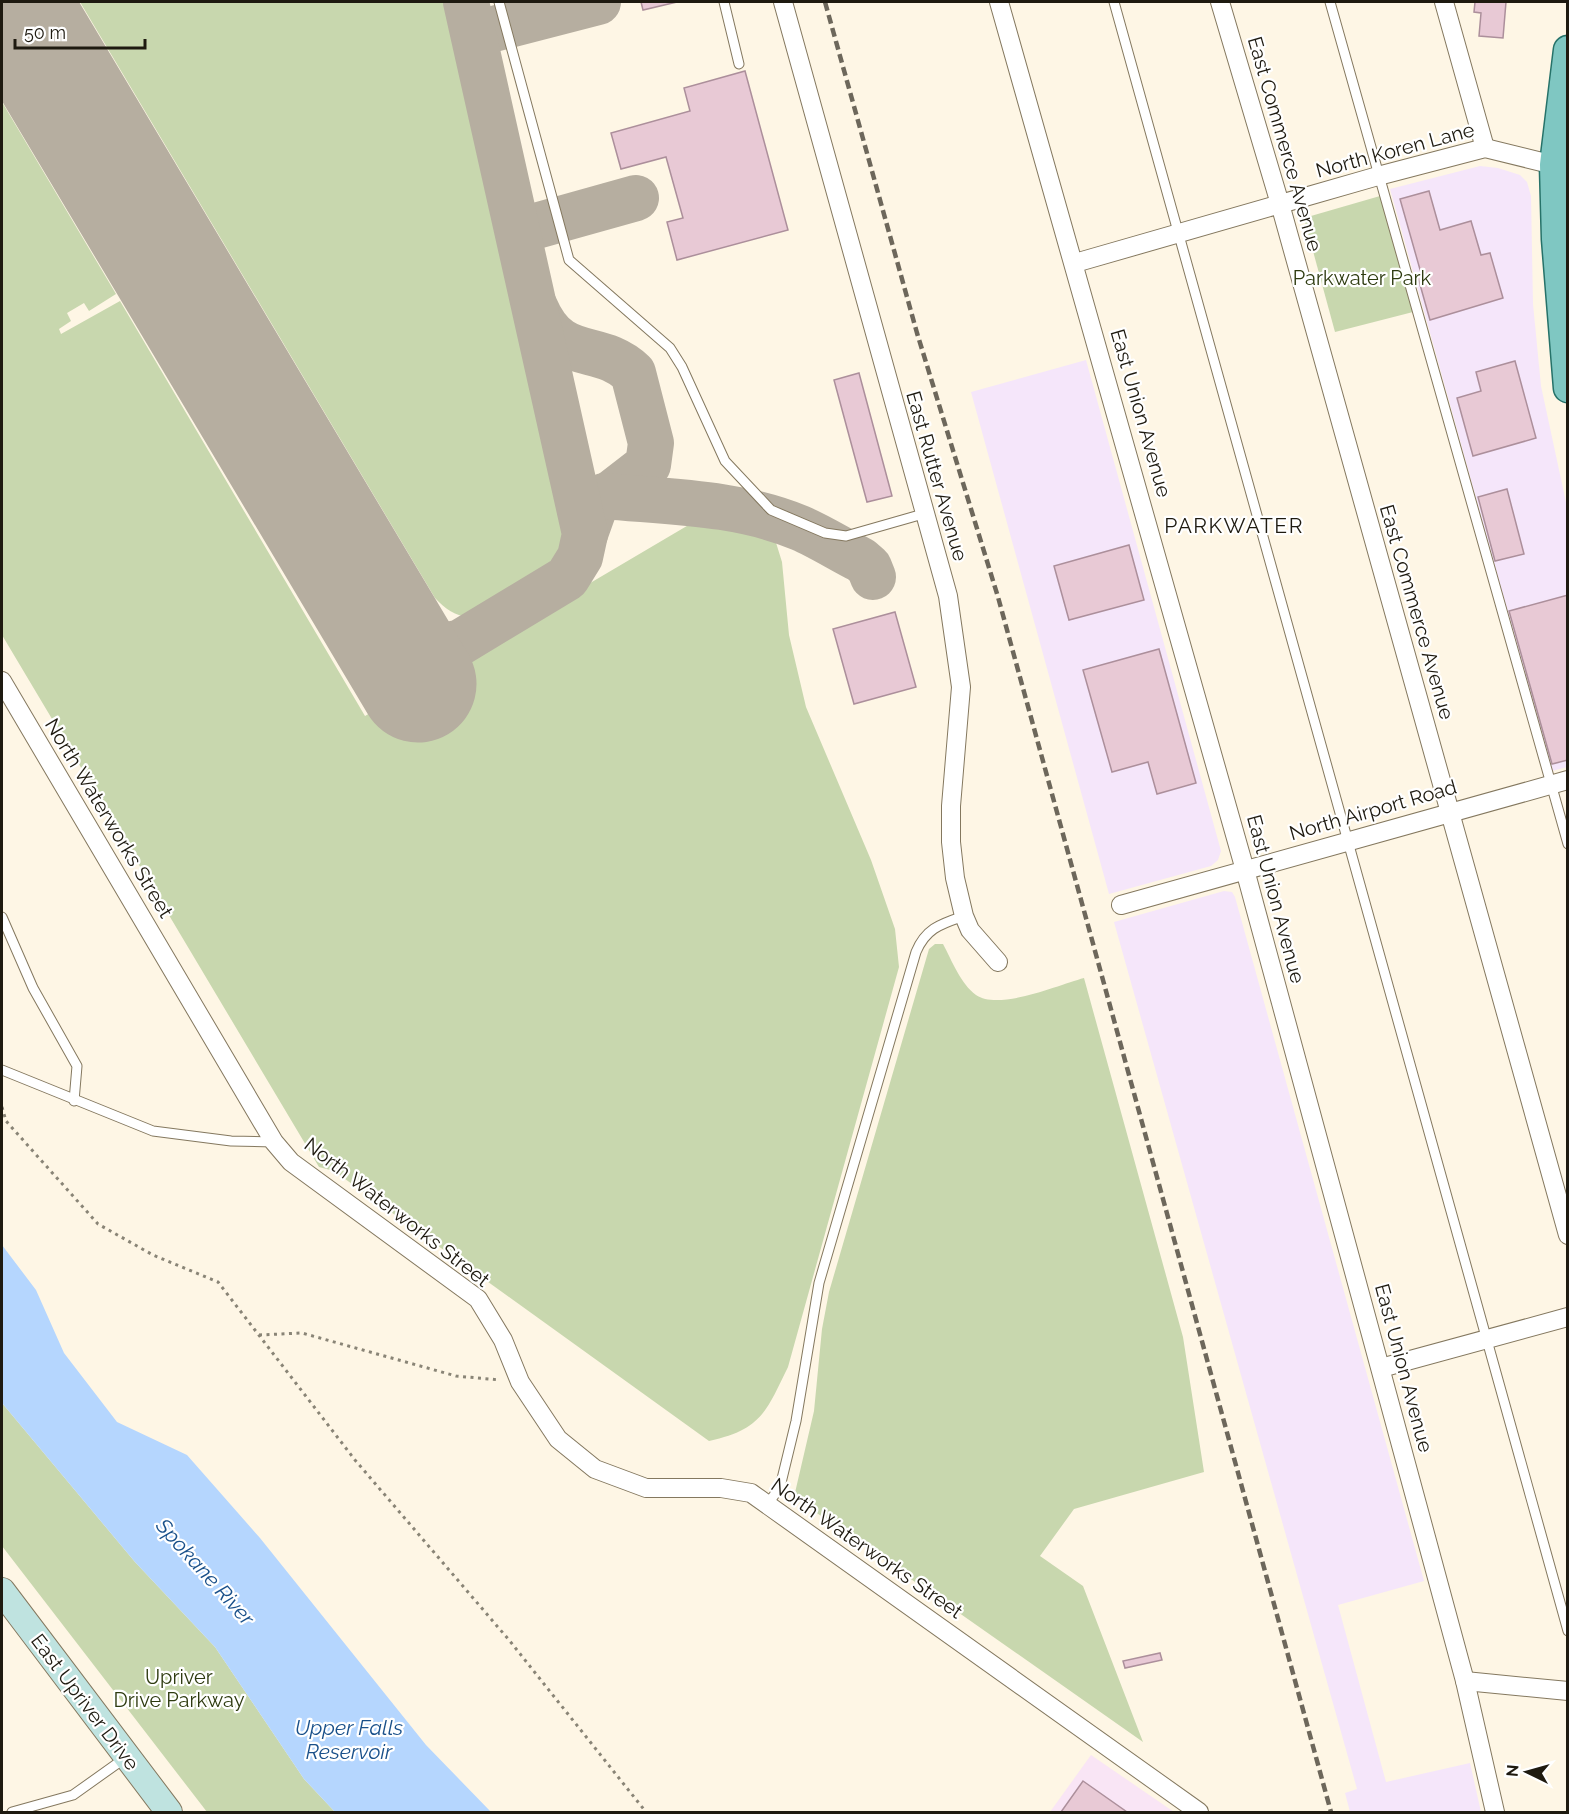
<svg xmlns="http://www.w3.org/2000/svg" width="1569" height="1814" viewBox="0 0 1569 1814" font-family="Raleway,sans-serif">
	<style>
		.commercial { fill: #f5e6fa }
		.industrial { fill: #f9e5f5 }
		.green { fill: #c8d7ae }
		.water { fill: #b5d6fe }
		.lines { fill: none; stroke-linecap: round; stroke-linejoin: round }
		.taxiway { stroke: #b6aea0; stroke-width: 46 }
		.runway { stroke: #b6aea0; stroke-width: 117 }
		.building { fill: #e8c9d5; stroke: #ac8f9b; stroke-width: 1.5 }
		.lane-casing { stroke: #84785f; stroke-width: 11 }
		.street-casing { stroke: #84785f; stroke-width: 20 }
		.secondary-casing { stroke: #84785f; stroke-width: 28 }
		.primary-casing { stroke: #267269; stroke-width: 31 }
		.path { stroke: #898476; stroke-width: 3; stroke-dasharray: 3 4.5; stroke-linecap: butt }
		.lane { stroke: #fff; stroke-width: 9 }
		.street { stroke: #fff; stroke-width: 18 }
		.secondary { stroke: #bfe3e0; stroke-width: 26 }
		.primary { stroke: #7fc7c2; stroke-width: 28 }
		.rail { stroke: #6d675b; stroke-width: 4.5; stroke-dasharray: 9 4.5; stroke-linecap: butt }
		.labels { text-anchor: middle; stroke-width: 4.5; stroke-linejoin: round; paint-order: stroke }
		.street-label { font-size: 20px; fill: #1e1a10; stroke: #fff }
		.park-label { font-size: 20px; fill: #2e3b10; stroke: #fff }
		.neighbourhood-label { font-size: 21px; letter-spacing: 1.5px; fill: #1e1a10; stroke: #fff }
		.water-label { font-size: 21px; font-style: italic; fill: #19508a; stroke: #fff }
	</style>
	<rect width="100%" height="100%" fill="#fef6e5"/>
	<g class="commercial">
		<path d="M1480,166L1498,168L1520,175L1527,182L1531,196L1533,304L1541,386L1567,507V767L1552,771L1390,189Z"/>
		<path d="M1086,360L1221,851L1218,860L1211,866L1109,894L971,392Z"/>
		<path d="M1224,891L1232,892L1235,897L1424,1581L1338,1605L1386,1782L1470,1763L1481,1812H1350L1345,1793L1357,1789L1114,922Z"/>
	</g>
	<path class="industrial" d="M1091,1755L1174,1812H1050Z"/>
	<g class="green">
		<path d="M80,2H452L572,533L569,557L561,567C545,577 490,614 476,616C459,619 446,610 435,598Z"/>
		<path d="M2,102L116,294L89,311L84,303L67,313L71,321L59,329L61,334L120,301L365,716L697,520L734,523L773,533L782,562L789,635L806,707L871,860L895,929L899,967L788,1367C766,1412 761,1430 709,1441L334,1171L319,1167L2,635Z"/>
		<path d="M1380,196L1413,312L1335,332L1304,218Z"/>
		<path d="M935,944H943C952,961 961,984 976,995C999,1011 1058,985 1084,978L1183,1337L1204,1472L1074,1509L1040,1556L1083,1586L1143,1742L794,1497L814,1411L822,1329L829,1292L929,949Z"/>
		<path d="M2,1403L135,1562L215,1647L304,1779L335,1812H207L2,1546Z"/>
	</g>
	<path class="water" d="M2,1245L36,1290L64,1353L117,1422L187,1455L260,1538L426,1745L491,1812H335L304,1779L215,1647L135,1562L2,1403Z"/>
	<g class="lines">
		<g class="taxiway">
			<path d="M474,34L598,2"/>
			<path d="M518,231L636,198"/>
			<path d="M535,307C560,366 598,340 633,373L651,443L648,465L595,506L585,534"/>
			<path d="M604,496C669,502 738,502 800,528C821,537 841,550 861,560L869,567L873,577"/>
			<path d="M385,628C409,643 434,650 461,642L567,578L580,557L585,534L466,2"/>
		</g>
		<path class="runway" d="M11,2L418,684"/>
	</g>
	<g class="building">
		<path d="M641,2H677L643,10Z"/>
		<path d="M1475,2H1506L1503,38L1479,36L1481,13L1474,12Z"/>
		<path d="M745,71L788,230L677,260L667,222L683,218L666,157L621,169L611,133L690,111L684,88Z"/>
		<path d="M1429,191L1440,230L1471,221L1481,255L1490,253L1503,298L1430,320L1417,274L1421,273L1400,199Z"/>
		<path d="M1515,361L1536,438L1473,456L1457,398L1481,391L1476,372Z"/>
		<path d="M859,373L892,496L867,502L834,380Z"/>
		<path d="M1507,489L1524,554L1495,561L1478,497Z"/>
		<path d="M1129,545L1144,600L1069,620L1054,566Z"/>
		<path d="M1568,595V760L1552,764L1509,611Z"/>
		<path d="M895,612L916,687L854,704L833,629Z"/>
		<path d="M1159,649L1196,783L1157,794L1148,762L1112,772L1083,670Z"/>
		<path d="M1160,1653L1162,1660L1125,1668L1123,1661Z"/>
		<path d="M1083,1781L1127,1812H1061Z"/>
	</g>
	<g class="lines">
		<g class="lane-casing">
			<g id="lane">
				<path d="M499,2L569,260L670,348L682,367L725,461L771,510L825,533L846,536L923,514"/>
				<path d="M724,2L739,64"/>
				<path d="M1114,2L1568,1631"/>
				<path d="M1330,2L1568,844"/>
				<path d="M2,917L33,988L77,1066L74,1101"/>
				<path d="M2,1070L153,1131L231,1141L274,1142"/>
				<path d="M767,1505L780,1487L796,1421L819,1283L916,952C926,928 941,924 964,916"/>
				<path d="M12,1812L73,1795L125,1758"/>
			</g>
		</g>
		<g class="street-casing">
			<g id="street">
				<path d="M783,2L948,596L961,687L951,806V842L955,878L964,916L970,930L998,962"/>
				<path d="M999,2L1245,870L1465,1681L1495,1812"/>
				<path d="M1220,2L1280,204L1568,1235"/>
				<path d="M1444,2L1485,148"/>
				<path d="M1075,263L1378,176L1485,148L1554,165"/>
				<path d="M2,681L274,1142L291,1162L478,1299L503,1340L520,1382L558,1439L595,1469L646,1488H721L751,1493L1199,1812"/>
				<path d="M1121,905L1568,780"/>
				<path d="M1381,1368L1568,1317"/>
				<path d="M1465,1681L1568,1691"/>
			</g>
		</g>
		<g class="secondary-casing">
			<path id="secondary" d="M2,1591L169,1812"/>
		</g>
		<g class="primary-casing">
			<path id="primary" d="M1568,50L1554,165L1556,239L1568,388"/>
		</g>
		<g class="path">
			<path d="M2,1107L6,1121L98,1224L153,1255L218,1282L355,1460L509,1640L646,1812"/>
			<path d="M259,1335L302,1333L456,1376L500,1380"/>
		</g>
		<use href="#lane" class="lane"/>
		<use href="#street" class="street"/>
		<use href="#secondary" class="secondary"/>
		<use href="#primary" class="primary"/>
		<path class="rail" d="M825,2L917,333L998,597L1331,1812"/>
	</g>
	<g class="labels">
		<g class="street-label">
			<text transform="translate(1285 144) rotate(74)" y="7">East Commerce Avenue</text>
			<text transform="translate(1395 150) rotate(-15)" y="7">North Koren Lane</text>
			<text transform="translate(1141 413) rotate(74)" y="7">East Union Avenue</text>
			<text transform="translate(937 476) rotate(74)" y="7">East Rutter Avenue</text>
			<text transform="translate(1417 612) rotate(74)" y="7">East Commerce Avenue</text>
			<text transform="translate(1373 810) rotate(-16)" y="7">North Airport Road</text>
			<text transform="translate(109 818) rotate(59)" y="7">North Waterworks Street</text>
			<text transform="translate(1276 899) rotate(75)" y="7">East Union Avenue</text>
			<text transform="translate(397 1212) rotate(38)" y="7">North Waterworks Street</text>
			<text transform="translate(1404 1368) rotate(75)" y="7">East Union Avenue</text>
			<text transform="translate(867 1548) rotate(35)" y="7">North Waterworks Street</text>
			<text transform="translate(85 1702) rotate(53)" y="7">East Upriver Drive</text>
		</g>
		<g class="park-label">
			<text x="1362" y="285">Parkwater Park</text>
			<text x="179" y="1684">Upriver<tspan x="179" dy="23">Drive Parkway</tspan></text>
		</g>
		<g class="neighbourhood-label">
			<text x="1234" y="533">PARKWATER</text>
		</g>
		<g class="water-label">
			<text transform="translate(205 1572) rotate(48)" y="7">Spokane River</text>
			<text x="349" y="1735">Upper Falls<tspan x="349" dy="24">Reservoir</tspan></text>
		</g>
	</g>
	<rect width="1569" height="1814" fill="none" stroke="#1e1a10" stroke-width="6"/>
	<g transform="translate(1527 1772) rotate(275)" stroke="#ffffff" stroke-width="4.5" paint-order="stroke">
	<path d="M0-4.5L10 22L0 15L-10 22Z" fill="#1e1a10"/>
	<text y="-9" font-size="16" font-weight="bold" text-anchor="middle" fill="#1e1a10">N</text>
	</g>
	<path d="M15 39v9h130v-9" fill="none" stroke="#1e1a10" stroke-width="3"/>
	<text x="24" y="39" font-size="18" fill="#1e1a10" stroke="#ffffff" stroke-width="4.5" paint-order="stroke">50 m</text>
</svg>
